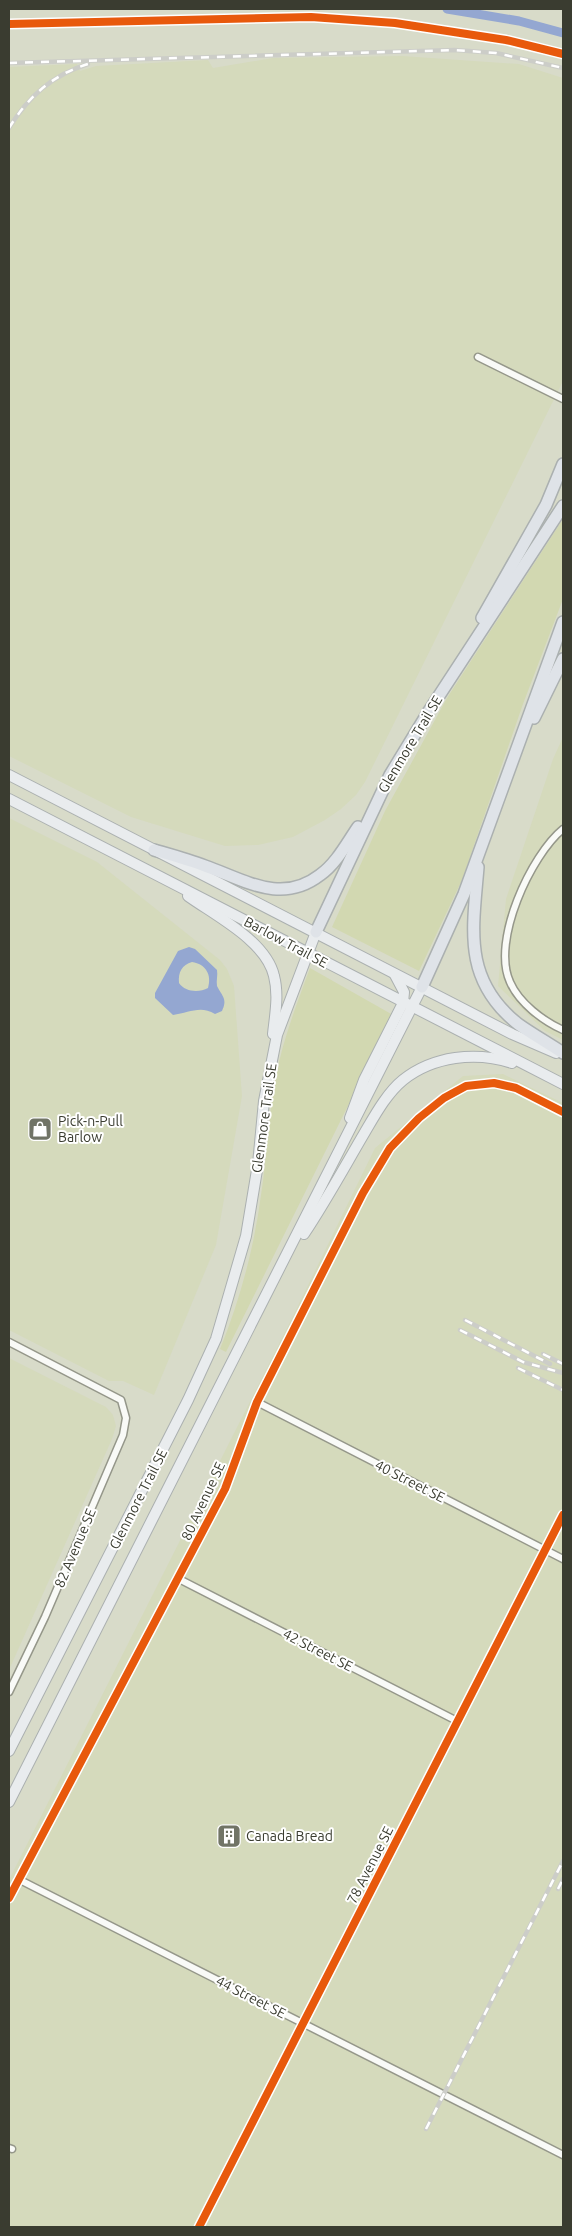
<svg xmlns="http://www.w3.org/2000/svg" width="572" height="2236" viewBox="0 0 572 2236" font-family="Ubuntu,sans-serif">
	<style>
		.built { fill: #d5dabc }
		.green { fill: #d2d8b1 }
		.water { fill: #94a7d1; fill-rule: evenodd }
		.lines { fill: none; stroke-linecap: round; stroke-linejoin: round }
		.canal { stroke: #94a7d1; stroke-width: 9 }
		.minor-casing { stroke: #95978a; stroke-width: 9 }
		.primary-casing { stroke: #abb0b0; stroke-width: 12 }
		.motorway-casing { stroke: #abb0b0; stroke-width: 14 }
		.minor { stroke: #f9faf7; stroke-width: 6 }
		.primary { stroke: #e9ecee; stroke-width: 10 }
		.motorway { stroke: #dfe3e8; stroke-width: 11 }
		.rail-casing { stroke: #cccdc8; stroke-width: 4.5 }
		.rail { stroke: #fff; stroke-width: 2.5; stroke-dasharray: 8; stroke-linecap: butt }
		.cycleway-casing { stroke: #fff; stroke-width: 11 }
		.cycleway { stroke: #e8590c; stroke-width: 8 }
		.labels { text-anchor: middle; stroke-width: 4; stroke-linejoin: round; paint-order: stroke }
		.street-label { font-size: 14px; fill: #3a3c30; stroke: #fff }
		.poi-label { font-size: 14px; fill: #3a3c30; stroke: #fff; text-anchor: start }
	</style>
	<rect width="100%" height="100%" fill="#d8dbc9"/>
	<g class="built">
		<path d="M402,56L519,64L563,78V381L365,782L356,795L341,809L325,820L293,837L258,845L225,846L131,817L9,756V67L77,64L80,71L96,66L208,60L213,68L273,58Z"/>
		<path d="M563,737V1040L545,1031L498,986L506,899L553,759Z"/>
		<path d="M9,818L97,862L220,960L227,969L234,986L242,1096L216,1245L154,1395L123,1381H109L9,1330Z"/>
		<path d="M503,1074L563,1103V2227H9V1880L291,1320L375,1148L463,1076Z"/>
		<path d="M9,1358L106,1407L113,1415L116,1426L112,1439L9,1670Z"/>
	</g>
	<g class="green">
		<path d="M563,519V599L523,704L462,880L419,971L332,927L385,811L447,698Z"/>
		<path d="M310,968L393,1015L226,1352L220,1349C240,1300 254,1248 261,1195C267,1157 268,1119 275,1081C282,1042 296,1006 310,968Z"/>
	</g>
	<path class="water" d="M189,947L195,949L217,970C218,975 216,981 217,986C222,996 228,999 222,1011L215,1014C200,1005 189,1013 173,1015L155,998V993L178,951ZM192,962C206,964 212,975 208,988C199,993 185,992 179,983C178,972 182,965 192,962Z"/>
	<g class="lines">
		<path class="canal" d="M447,9L519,21L563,33"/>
		<g class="minor-casing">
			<g id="minor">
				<path d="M478,357L563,399"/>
				<path d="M563,829C531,855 491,941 510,982C519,1003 543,1021 563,1030"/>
				<path d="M9,1342L121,1400L126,1418L123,1435L45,1617L9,1692"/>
				<path d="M257,1402L563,1559"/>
				<path d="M179,1579L457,1721"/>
				<path d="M18,1879L563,2155"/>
				<path d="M9,1898L225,1489L257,1402L363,1193L390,1148L419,1118L444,1098L466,1086L494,1083L516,1088L563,1112"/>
				<path d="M9,2148L12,2149"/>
				<path d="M199,2227L563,1515"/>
			</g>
		</g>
		<g class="primary-casing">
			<g id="primary">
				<path d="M9,775L512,1034L556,1053"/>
				<path d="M9,799L563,1084"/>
				<path d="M188,896C216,916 266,941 274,976C279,995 275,1015 273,1034"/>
				<path d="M350,1118L364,1080L403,1003L404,992L395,975"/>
				<path d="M304,1234C326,1201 345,1166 365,1132C375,1115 387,1093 403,1080C433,1056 476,1051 512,1063"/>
				<path d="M9,1751L188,1400L216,1339L246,1236L258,1164L264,1101L277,1035L316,932"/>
				<path d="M9,1802L422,987"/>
			</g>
		</g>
		<g class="motorway-casing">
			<g id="motorway">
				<path d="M482,618L546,505L563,464"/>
				<path d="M534,718L563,659"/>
				<path d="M154,850C171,855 189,860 205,866C245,880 281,905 320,875C336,864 347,843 358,827"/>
				<path d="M478,867C473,929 462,979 518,1024C532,1034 548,1043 563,1053"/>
				<path d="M316,932L390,775L429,711L563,506"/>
				<path d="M422,987L464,894L563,622"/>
			</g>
		</g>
		<use href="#minor" class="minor"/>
		<use href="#primary" class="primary"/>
		<use href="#motorway" class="motorway"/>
		<g class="rail-casing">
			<g id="rail">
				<path d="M9,63L455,50L496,53L563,68"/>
				<path d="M9,128C28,97 52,75 88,64"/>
				<path d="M465,1320L550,1364"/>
				<path d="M460,1330L523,1362L563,1373"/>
				<path d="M543,1354L563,1364"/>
				<path d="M518,1368L563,1390"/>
				<path d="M558,1889L563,1879"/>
				<path d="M426,2129L563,1861"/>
			</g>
		</g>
		<use href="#rail" class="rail"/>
		<g class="cycleway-casing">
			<g id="cycleway">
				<path d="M9,24L311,17L395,23L506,40L563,54"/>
				<path d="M9,1898L225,1489L257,1402L363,1193L390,1148L419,1118L444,1098L466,1086L494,1083L516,1088L563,1112"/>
				<path d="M199,2227L563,1515"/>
			</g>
		</g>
		<use href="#cycleway" class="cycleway"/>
	</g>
	<defs>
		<g id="shop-square" transform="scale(1.25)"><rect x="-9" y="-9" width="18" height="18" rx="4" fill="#717466" stroke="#fff"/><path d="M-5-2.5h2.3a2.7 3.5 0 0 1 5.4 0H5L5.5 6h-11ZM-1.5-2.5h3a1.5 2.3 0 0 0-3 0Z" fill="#fff"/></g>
		<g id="building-square" transform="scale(1.25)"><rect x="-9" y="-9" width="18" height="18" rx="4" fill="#717466" stroke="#fff"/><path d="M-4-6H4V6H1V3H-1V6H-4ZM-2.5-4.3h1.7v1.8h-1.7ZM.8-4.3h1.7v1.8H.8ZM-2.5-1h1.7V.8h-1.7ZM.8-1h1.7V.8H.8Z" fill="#fff"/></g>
	</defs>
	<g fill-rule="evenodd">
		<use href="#shop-square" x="40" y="1129"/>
		<use href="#building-square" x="229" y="1836"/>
	</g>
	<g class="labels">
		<g class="street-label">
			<text transform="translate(410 744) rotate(-59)" y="5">Glenmore Trail SE</text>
			<text transform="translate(286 942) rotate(28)" y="5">Barlow Trail SE</text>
			<text transform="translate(264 1118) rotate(-82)" y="5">Glenmore Trail SE</text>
			<text transform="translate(410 1481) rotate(27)" y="5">40 Street SE</text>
			<text transform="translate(138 1499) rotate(-63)" y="5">Glenmore Trail SE</text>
			<text transform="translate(203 1501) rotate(-65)" y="5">80 Avenue SE</text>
			<text transform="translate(75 1548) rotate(-67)" y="5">82 Avenue SE</text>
			<text transform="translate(318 1650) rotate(27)" y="5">42 Street SE</text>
			<text transform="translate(370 1865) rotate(-63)" y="5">78 Avenue SE</text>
			<text transform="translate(251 1997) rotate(27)" y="5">44 Street SE</text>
		</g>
		<g class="poi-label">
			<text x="58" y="1126">Pick-n-Pull<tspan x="58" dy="16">Barlow</tspan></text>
			<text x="246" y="1841">Canada Bread</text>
		</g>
	</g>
	<rect width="572" height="2236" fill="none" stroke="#3a3c30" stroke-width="20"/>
</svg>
